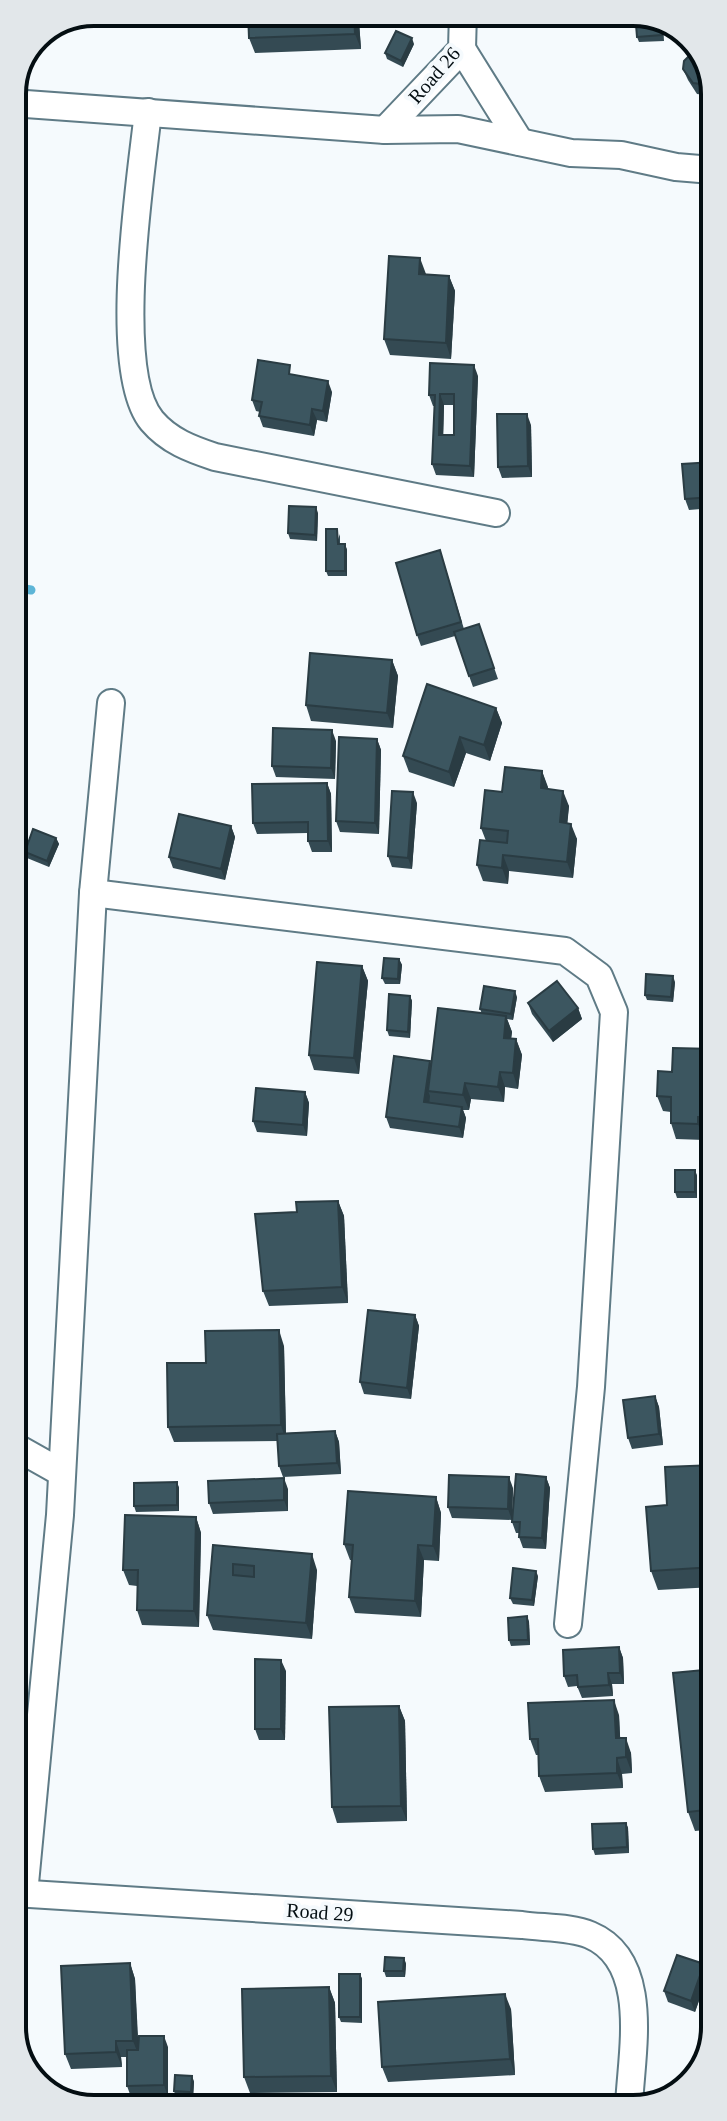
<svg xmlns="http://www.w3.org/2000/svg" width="727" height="2121" viewBox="0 0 727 2121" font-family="'Times New Roman',serif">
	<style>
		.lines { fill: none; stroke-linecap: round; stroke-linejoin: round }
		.stream { stroke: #5db5d7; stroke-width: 9 }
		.street-casing { stroke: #5f7b86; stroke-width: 30 }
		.street { stroke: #fff; stroke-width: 26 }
		.wall { fill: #344a53; fill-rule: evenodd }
		.shaded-wall { fill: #2a3c43 }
		.building { fill: #3c5660; stroke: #2a3c43; stroke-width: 2; fill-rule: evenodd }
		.labels { text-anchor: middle; stroke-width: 8; stroke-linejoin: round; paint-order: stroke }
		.street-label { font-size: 20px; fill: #040e12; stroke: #f5fafd }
		.rim { fill: none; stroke: #040e12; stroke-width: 4 }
	</style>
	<rect width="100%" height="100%" fill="#f5fafd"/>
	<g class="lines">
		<path class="stream" d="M13,587L31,590"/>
		<g class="street-casing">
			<g id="street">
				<path d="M462,49L520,142"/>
				<path d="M12,103L385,130L458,129L571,153L621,155L676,167L712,170"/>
				<path d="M148,112C141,177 110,371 152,421C169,441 191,449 215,457L496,513"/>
				<path d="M385,130L462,49L463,12"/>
				<path d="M93,893L565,951L599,976L614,1012L591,1387L568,1624"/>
				<path d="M14,1446L62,1473"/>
				<path d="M14,1893L522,1925C543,1928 571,1927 590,1935C652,1961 631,2054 629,2106"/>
				<path d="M24,1894L60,1515L93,893L111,703"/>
			</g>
		</g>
		<use href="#street" class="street"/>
	</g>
	<g class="wall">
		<path d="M248,12H370L371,22H359L361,49L255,53L249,38Z"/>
		<path d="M403,12H432L431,27L404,25L402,20Z"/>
		<path d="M639,12L663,22L664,41L639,42L637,37Z"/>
		<path d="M414,44L403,67L387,59L385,53Z"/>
		<path d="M683,69L712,73V96L697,94L688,80Z"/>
		<path d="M426,274L449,276L455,291L451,359L390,355L384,339Z"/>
		<path d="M294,375L332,392L327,422L317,420L314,436L263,427L259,416L260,412L256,411L252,400Z"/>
		<path d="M478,376L474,477L436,475L432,464L435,406H433L429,395ZM444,405H454V435H443Z"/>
		<path d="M531,425L532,477L502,478L498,467Z"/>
		<path d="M713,462V508L689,510L685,499Z"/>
		<path d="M318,513L317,541L290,539L288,533Z"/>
		<path d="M340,534V544H345L347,550V576H328L326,571Z"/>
		<path d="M440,550L464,629L479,624L498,679L473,687L455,636L421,646L417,635Z"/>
		<path d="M392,660L398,676L393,728L311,721L306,705Z"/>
		<path d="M496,708L502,723L490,761L466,753L454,787L409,772L403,756Z"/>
		<path d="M377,739L381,750L379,834L340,832L336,821Z"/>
		<path d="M336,741L335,779L276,777L272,766Z"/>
		<path d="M542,771L548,789L569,806L567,823L577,839L573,878L509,871L508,884L483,881L477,865L486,841L481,828L502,792Z"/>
		<path d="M327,783L331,794L332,852H312L308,841V833L257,834L253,823Z"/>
		<path d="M417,803L412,869L392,867L388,856Z"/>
		<path d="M231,826L235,837L225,880L173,868L169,857Z"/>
		<path d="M56,838L59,844L49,867L27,858L25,852Z"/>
		<path d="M399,959L402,965L400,984H385L382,978Z"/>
		<path d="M362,966L368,981L359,1074L314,1070L309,1055Z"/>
		<path d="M675,982L673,1002L647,1000L645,995Z"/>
		<path d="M410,996L412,1001L410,1038L389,1036L387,1030Z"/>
		<path d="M517,997L513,1020L507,1019L512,1032L511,1039H516L522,1055L518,1089L505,1087L504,1102L471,1099L469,1110H463L466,1118L463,1138L390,1128L386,1117L431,1065L482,1014L480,1009Z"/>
		<path d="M528,1003L578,1008L582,1019L553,1042L532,1014Z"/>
		<path d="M714,1049V1133L704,1132V1140L676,1139L671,1123V1112L663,1111L657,1096L672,1072Z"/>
		<path d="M305,1092L309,1103L307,1136L257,1132L253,1121Z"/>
		<path d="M695,1170L697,1176V1198H677L675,1192Z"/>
		<path d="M338,1201L344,1216L348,1303L269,1306L263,1291L297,1212Z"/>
		<path d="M415,1315L419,1326L411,1399L364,1394L360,1382Z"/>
		<path d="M284,1346L286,1433L335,1431L339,1442L341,1474L283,1477L279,1466L278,1441L174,1442L168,1427Z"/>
		<path d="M655,1396L659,1407L663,1445L632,1449L628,1438Z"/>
		<path d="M714,1466V1587L658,1590L651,1571L667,1505Z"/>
		<path d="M546,1477L550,1488L546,1549L523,1548L519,1537V1533H516L512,1522Z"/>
		<path d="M177,1482L179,1488V1511L136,1512L134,1506Z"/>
		<path d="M513,1488L512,1520L452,1518L448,1507Z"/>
		<path d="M288,1489V1511L213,1514L209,1503Z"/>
		<path d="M436,1497L441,1513L439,1561L424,1560L421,1617L355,1613L349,1597L352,1560H350L344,1544Z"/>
		<path d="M196,1517L201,1533L199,1627L142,1625L137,1610V1586L129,1585L123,1570Z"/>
		<path d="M213,1545L317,1570L312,1639L213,1630L207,1615Z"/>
		<path d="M538,1576L534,1606L513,1604L510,1598Z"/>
		<path d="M527,1616L529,1622L530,1645L511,1646L509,1640Z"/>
		<path d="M619,1647L623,1658L624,1684H612L613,1696L582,1698L577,1686L568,1687L564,1676Z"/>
		<path d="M714,1669L715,1829L695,1831L688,1812Z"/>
		<path d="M286,1671L285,1740H259L255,1729Z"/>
		<path d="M399,1706L405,1721L407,1821L337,1823L332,1807Z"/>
		<path d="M619,1715L620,1738L631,1753L632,1773L622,1774L623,1788L545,1792L539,1776L538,1755H536L530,1739Z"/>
		<path d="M626,1823L628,1828L629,1853L595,1855L593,1849Z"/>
		<path d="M404,1958L406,1964L405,1977H386L384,1971Z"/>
		<path d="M130,1963L135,1979L138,2050L168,2047V2097H131L127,2086V2057H121L122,2067L71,2069L65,2054Z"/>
		<path d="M360,1974L362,1979V2023L341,2022L339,2017Z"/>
		<path d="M708,1975L695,2012L668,2002L664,1991Z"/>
		<path d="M329,1987L335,2003L337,2092L250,2093L244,2077Z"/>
		<path d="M511,2009L515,2075L388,2082L382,2067Z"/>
		<path d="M192,2076L194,2082L193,2098L176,2097L174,2091Z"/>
	</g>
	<g class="shaded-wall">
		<path d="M354,12H356L359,22L361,49L355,34Z"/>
		<path d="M430,12H432L431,27L429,21Z"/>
		<path d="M412,38L414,44L403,67L401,61Z"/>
		<path d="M420,258L426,274H419Z"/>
		<path d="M449,276L455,291L451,359L446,343Z"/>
		<path d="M474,365L478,376L474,477L470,466Z"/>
		<path d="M328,381L332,392L327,422L323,411Z"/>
		<path d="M440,394L444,405L443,446L439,435Z"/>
		<path d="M312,409L317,420L314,436L310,425Z"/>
		<path d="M527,414L531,425L532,477L528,466Z"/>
		<path d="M316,507L318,513L317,541L315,535Z"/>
		<path d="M345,544L347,550V576L345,571Z"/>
		<path d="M392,660L398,676L393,728L387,713Z"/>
		<path d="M496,708L502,723L490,761L484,745Z"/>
		<path d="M332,730L336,741L335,779L331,768Z"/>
		<path d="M460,737L466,753L454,787L449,772Z"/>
		<path d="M377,739L381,750L379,834L375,823Z"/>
		<path d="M542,771L548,787L546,804L541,788Z"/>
		<path d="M327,783L331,794L332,852L328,841Z"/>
		<path d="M563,791L569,806L566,838L560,822Z"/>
		<path d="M413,792L417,803L412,869L408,858Z"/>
		<path d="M571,824L577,839L573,878L567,862Z"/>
		<path d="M231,826L235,837L225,880L221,869Z"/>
		<path d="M56,838L59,844L49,867L47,861Z"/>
		<path d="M503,855L509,871L508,884L502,868Z"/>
		<path d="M13,942L18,955L13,971Z"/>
		<path d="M399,959L402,965L400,984L398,979Z"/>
		<path d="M362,966L368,981L359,1074L354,1058Z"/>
		<path d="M673,976L675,982L673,1002L671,997Z"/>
		<path d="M515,991L517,997L513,1020L511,1014Z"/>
		<path d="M410,996L412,1001L410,1038L408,1032Z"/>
		<path d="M578,1008L582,1019L553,1042L549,1031Z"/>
		<path d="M506,1016L512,1032L509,1053L504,1038Z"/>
		<path d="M516,1039L522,1055L518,1089L513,1073Z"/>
		<path d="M430,1061L434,1072L428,1091L430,1096L428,1113L424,1102Z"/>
		<path d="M500,1072L505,1087L504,1102L498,1087Z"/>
		<path d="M465,1083L471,1099L469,1110L463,1095Z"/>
		<path d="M305,1092L309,1103L307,1136L303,1125Z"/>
		<path d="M462,1107L466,1118L463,1138L459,1127Z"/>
		<path d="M698,1117L704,1132V1140L698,1124Z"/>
		<path d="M695,1170L697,1176V1198L695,1192Z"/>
		<path d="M338,1201L344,1216L348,1303L342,1287Z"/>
		<path d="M415,1315L419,1326L411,1399L407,1388Z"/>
		<path d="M279,1330L284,1346L286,1441L281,1425Z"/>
		<path d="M655,1396L659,1407L663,1445L659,1434Z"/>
		<path d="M335,1431L339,1442L341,1474L337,1463Z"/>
		<path d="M509,1477L513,1488L512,1520L508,1509Z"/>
		<path d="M546,1477L550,1488L546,1549L542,1538Z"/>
		<path d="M284,1478L288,1489V1511L284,1500Z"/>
		<path d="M177,1482L179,1488V1511L177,1505Z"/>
		<path d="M436,1497L441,1513L439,1561L433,1546Z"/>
		<path d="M196,1517L201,1533L199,1627L194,1611Z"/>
		<path d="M418,1545L424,1560L421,1617L415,1601Z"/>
		<path d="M312,1554L317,1570L312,1639L306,1623Z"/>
		<path d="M536,1571L538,1576L534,1606L532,1600Z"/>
		<path d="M527,1616L529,1622L530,1645L528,1640Z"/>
		<path d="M619,1647L623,1658L624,1684L620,1673Z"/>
		<path d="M281,1660L286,1671L285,1740L281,1729Z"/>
		<path d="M608,1673L612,1684L613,1696L609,1685Z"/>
		<path d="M614,1700L619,1715L621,1754L616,1738Z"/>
		<path d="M399,1706L405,1721L407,1821L401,1806Z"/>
		<path d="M626,1738L631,1753L632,1773L626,1757Z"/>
		<path d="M617,1758L622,1774L623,1788L617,1773Z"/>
		<path d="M626,1823L628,1828L629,1853L627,1847Z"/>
		<path d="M404,1958L406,1964L405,1977L403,1971Z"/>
		<path d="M130,1963L135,1979L139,2056L133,2041Z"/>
		<path d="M704,1964L708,1975L695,2012L691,2001Z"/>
		<path d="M360,1974L362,1979V2023L360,2017Z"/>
		<path d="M329,1987L335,2003L337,2092L331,2076Z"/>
		<path d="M505,1994L511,2009L515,2075L510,2059Z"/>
		<path d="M164,2036L168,2047V2097L164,2085Z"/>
		<path d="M116,2041L121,2057L122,2067L116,2052Z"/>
		<path d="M192,2076L194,2082L193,2098L191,2092Z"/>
	</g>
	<g class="building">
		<path d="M248,12H354L355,34L249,38Z"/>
		<path d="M403,12H430L429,21L402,20Z"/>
		<path d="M635,12H639L661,21L662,35L637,37Z"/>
		<path d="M396,31L412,38L401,61L385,53Z"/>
		<path d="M696,49H698L712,73V81L709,85L693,83L683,69L684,61Z"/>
		<path d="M389,256L420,258L419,274L449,276L446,343L384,339Z"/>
		<path d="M258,360L290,365L289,374L328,381L323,411L312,409L310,425L259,416L262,402L252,400Z"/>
		<path d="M430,363L474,365L470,466L432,464L435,395H429ZM440,394H454V435H439Z"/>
		<path d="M497,414H527L528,466L498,467Z"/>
		<path d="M713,462V497L685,499L682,464Z"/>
		<path d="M289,506L316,507L315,535L288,533Z"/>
		<path d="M326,529H337L338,544H345V571H326Z"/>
		<path d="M440,550L461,622L417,635L396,563Z"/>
		<path d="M479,624L494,668L469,676L454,632Z"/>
		<path d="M310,653L392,660L387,713L306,705Z"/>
		<path d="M427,684L496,708L484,745L460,737L449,772L403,756Z"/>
		<path d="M273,728L332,730L331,768L272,766Z"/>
		<path d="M339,737L377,739L375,823L336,821Z"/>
		<path d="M505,767L542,771L541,788L563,791L560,822L571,824L567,862L503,855L502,868L477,865L480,840L507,843L508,831L481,828L485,790L502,792Z"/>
		<path d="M327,783L328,841H308V822L253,823L252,784Z"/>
		<path d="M392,791L413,792L408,858L388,856Z"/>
		<path d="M179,814L231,826L221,869L169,857Z"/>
		<path d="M33,829L56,838L47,861L25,852Z"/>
		<path d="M384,958L399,959L398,979L382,978Z"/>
		<path d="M317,962L362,966L354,1058L309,1055Z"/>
		<path d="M646,974L673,976L671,997L645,995Z"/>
		<path d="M557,981L578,1008L549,1031L528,1003Z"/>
		<path d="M484,986L515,991L511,1014L480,1009Z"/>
		<path d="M389,994L410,996L408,1032L387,1030Z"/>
		<path d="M438,1008L506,1016L504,1038L516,1039L513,1073L500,1072L498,1087L465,1083L463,1095L428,1091Z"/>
		<path d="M673,1048L714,1049V1117H698V1124L671,1123V1097L657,1096L658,1071L672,1072Z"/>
		<path d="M394,1056L430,1061L424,1102L462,1107L459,1127L386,1117Z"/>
		<path d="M256,1088L305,1092L303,1125L253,1121Z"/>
		<rect x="675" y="1170" width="20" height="22"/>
		<path d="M338,1201L342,1287L263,1291L255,1214L297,1212L296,1202Z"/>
		<path d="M368,1310L415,1315L407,1388L360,1382Z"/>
		<path d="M279,1330L281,1425L168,1427L167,1363H206L205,1331Z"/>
		<path d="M655,1396L659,1434L628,1438L623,1400Z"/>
		<path d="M335,1431L337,1463L279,1466L277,1434Z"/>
		<path d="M714,1465V1567L651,1571L646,1507L667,1505L665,1467Z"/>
		<path d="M516,1474L546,1477L542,1538L519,1537L520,1522H512Z"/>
		<path d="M449,1475L509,1477L508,1509L448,1507Z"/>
		<path d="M284,1478V1500L209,1503L208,1481Z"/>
		<path d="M177,1482V1505L134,1506V1483Z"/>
		<path d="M348,1491L436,1497L433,1546L418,1545L415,1601L349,1597L353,1545L344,1544Z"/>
		<path d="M125,1515L196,1517L194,1611L137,1610L138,1570H123Z"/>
		<path d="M213,1545L312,1554L306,1623L207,1615ZM233,1564L254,1566V1577L233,1575Z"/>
		<path d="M513,1568L536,1571L532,1600L510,1598Z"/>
		<path d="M527,1616L528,1640H509L508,1618Z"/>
		<path d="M619,1647L620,1673H608L609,1685L578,1687L577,1675L564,1676L563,1650Z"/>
		<path d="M255,1659L281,1660V1729H255Z"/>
		<path d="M714,1669L715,1809L688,1812L673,1673Z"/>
		<path d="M614,1700L616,1738H626V1757L617,1758V1773L539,1776L538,1739H530L528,1703Z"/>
		<path d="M399,1706L401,1806L332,1807L329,1707Z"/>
		<path d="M626,1823L627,1847L593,1849L592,1824Z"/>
		<path d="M677,1955L704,1964L691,2001L664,1991Z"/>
		<path d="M385,1957L404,1958L403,1971H384Z"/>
		<path d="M130,1963L133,2041H116V2052L65,2054L61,1966Z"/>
		<rect x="339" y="1974" width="21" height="43"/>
		<path d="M329,1987L331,2076L244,2077L242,1989Z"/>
		<path d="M505,1994L510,2059L382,2067L378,2002Z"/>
		<path d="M139,2036H164V2085L127,2086V2050H138Z"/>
		<path d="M175,2075L192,2076L191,2092L174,2091Z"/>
		<path d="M389,2096L494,2098V2107H389Z"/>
	</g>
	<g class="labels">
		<g class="street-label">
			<text transform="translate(434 75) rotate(-49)" y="7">Road 26</text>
			<text transform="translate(320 1912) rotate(4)" y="7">Road 29</text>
		</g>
	</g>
	<path d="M0 0H727V2121H0ZM94 26H633A68 68 0 0 1 701 94V2027A68 68 0 0 1 633 2095H94A68 68 0 0 1 26 2027V94A68 68 0 0 1 94 26Z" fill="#e2e7ea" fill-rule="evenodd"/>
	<path class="rim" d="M94 26H633A68 68 0 0 1 701 94V2027A68 68 0 0 1 633 2095H94A68 68 0 0 1 26 2027V94A68 68 0 0 1 94 26Z"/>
</svg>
